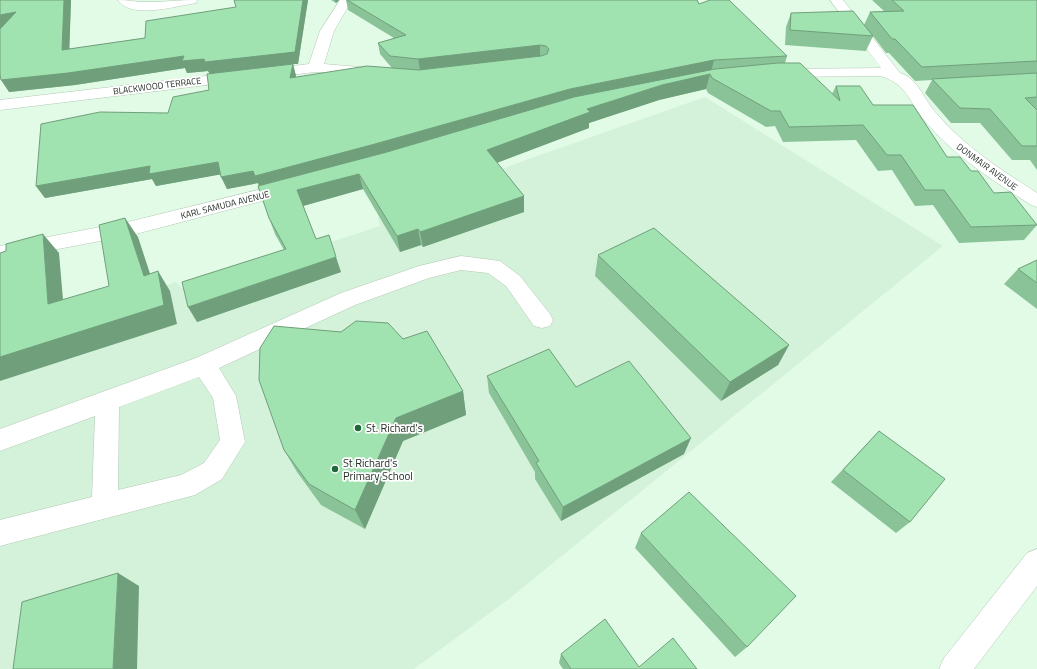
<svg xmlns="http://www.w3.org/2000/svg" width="1037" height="669" viewBox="0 0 1037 669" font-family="'Titillium Web',sans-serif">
	<rect width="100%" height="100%" fill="#e2fbe7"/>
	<!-- built -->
	<polygon fill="#d3f2d9" points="705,97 943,246 510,598 414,669 0,669 0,339 176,282 184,290 380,226 378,217 523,161"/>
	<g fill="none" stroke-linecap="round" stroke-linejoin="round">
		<!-- minor casing -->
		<g stroke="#b3cab7" stroke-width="1">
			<g id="minor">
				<path d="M118,0C128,0 136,2 146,2C163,2 180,0 197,0L196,3L191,4C172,7 130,19 118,0Z"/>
				<polygon points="340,0 352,0 334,31 324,64 372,68 377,69 379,72 377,75 372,76 315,72 0,110 0,100 309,64 320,31"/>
				<path d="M830,0H843L900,73C917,77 925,101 936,113C965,147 1000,169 1037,193V207L1031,205C992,180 954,156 924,120C908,101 908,84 880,76L781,77L776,76L774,73L776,70L781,69L881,68Z"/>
				<polygon points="290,182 296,184 299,188 296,192 132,235 0,260 0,246 132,221"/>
				<path d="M461,256L500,261L520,276L550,314L553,320L550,326L542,328L534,326L506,286L488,273L461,270L429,278L355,305L219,368L236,396L245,442L222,479L195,495L0,546V520L92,497L95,416L0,451V429L196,358L341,293L419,266ZM199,377L213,398L220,440L204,463L181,475L118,490L119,407Z"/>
				<polygon points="1037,549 1037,586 974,669 939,669 944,658 1027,553"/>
			</g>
		</g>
		<!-- minor -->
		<use href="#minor" fill="#fff" fill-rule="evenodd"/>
	</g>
	<!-- wall -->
	<g fill="#8ac397">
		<polygon points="0,0 71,0 69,49 145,38 236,7 234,0 308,0 298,64 293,64 296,76 296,77 392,68 380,54 378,43 394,38 348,10 346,0 697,0 699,4 787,56 785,63 832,94 836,86 873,105 947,157 971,171 994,193 1037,224 1037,225 1024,240 959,243 933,205 915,206 892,170 878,171 856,140 783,142 775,126 766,127 708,93 706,89 659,100 589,123 589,128 497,163 524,196 524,212 423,247 421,245 400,252 363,189 303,206 316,239 341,272 197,322 284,250 275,234 269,218 258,183 227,189 221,174 156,186 152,179 45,198 36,186 168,113 209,90 210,74 208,71 187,73 185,68 75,85 9,92 2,28"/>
		<polygon points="331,0 339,0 336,3"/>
		<polygon points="872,0 1037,0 1037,170 1030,160 1012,160 980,123 951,123 925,93 932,80 915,81 889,53 886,53 873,36 866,51 785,45 786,27 791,13 864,25 870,12 884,11"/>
		<polygon points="598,255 789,345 778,365 721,401 595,276"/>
		<polygon points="1037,260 1037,309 1004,284 1018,269"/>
		<polygon points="403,339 463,391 466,415 403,441 365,529 321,505 297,472 284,450"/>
		<polygon points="487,376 576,387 684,454 561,521 535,479 535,472 489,393"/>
		<polygon points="879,431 910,522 896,533 831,482"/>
		<polygon points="641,533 747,647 735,657 635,548"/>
		<polygon points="561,654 639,667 697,669 563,669 559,663"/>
	</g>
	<!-- shaded-wall -->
	<g fill="#709f7b">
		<polygon points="64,0 71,0 69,61 62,50"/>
		<polygon points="303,0 308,0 298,64 293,64 296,76 294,90 210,74 208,71 187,73 185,68 75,85 9,92 1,80"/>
		<polygon points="335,0 339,0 336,3"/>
		<polygon points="16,12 23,24 0,28 0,15"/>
		<polygon points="540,45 540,57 420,70 418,59"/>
		<polygon points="714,60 711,72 260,188 258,183 227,189 221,177 570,89"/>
		<polygon points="710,74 706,89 659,100 589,123 589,128 488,166 487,150 587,109 662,85"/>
		<polygon points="218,162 223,174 156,186 152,179 45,198 36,186 150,166"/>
		<polygon points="359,174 363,189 303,206 297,190"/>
		<polygon points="524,196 524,212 423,247 420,232"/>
		<polygon points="125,218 138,237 157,295 144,276"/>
		<polygon points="418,229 421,245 400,252 397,236"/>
		<polygon points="43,234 59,253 65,323 48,304"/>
		<polygon points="336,257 341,272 197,322 188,307"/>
		<polygon points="158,271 170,291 177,324 0,381 0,357"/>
		<polygon points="789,345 778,365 721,401 730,382"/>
		<polygon points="463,391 466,415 403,441 365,529 355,510 396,418"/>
		<polygon points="691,438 684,454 561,521 563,507"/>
		<polygon points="118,573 139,586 137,669 113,669"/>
	</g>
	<!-- building -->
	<g fill="#a0e3b0" stroke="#709f7b">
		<polygon points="0,0 64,0 62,50 145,38 146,21 236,7 234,0 303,0 295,52 205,62 204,59 182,61 184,56 68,73 1,80 0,74 0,29 16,12 0,15"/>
		<polygon points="347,0 697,0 699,4 710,0 729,0 787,56 714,60 570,89 375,144 255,176 253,171 221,177 218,162 149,174 150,166 36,186 41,124 100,112 168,113 173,97 209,90 207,74 293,64 290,78 367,66 419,70 541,56 547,54 549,49 546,46 540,45 418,59 390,56 378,43 406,35"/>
		<polygon points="892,0 1037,0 1037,61 922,67 895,39 892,39 870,12 904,11"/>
		<polygon points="853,11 873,36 790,30 791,13"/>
		<polygon points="778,63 800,63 840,101 836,86 860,86 873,105 913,105 947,157 960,157 971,171 978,171 994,193 1011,192 1037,225 971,227 944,190 925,190 901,155 887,155 863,125 789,127 780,111 771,111 712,78 710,74 662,85 587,109 590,112 487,150 524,196 420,232 418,229 397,236 359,174 297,190 316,239 329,235 336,257 188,307 182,282 286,249 269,218 258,186 387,152 574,97 715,69"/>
		<polygon points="1037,73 1037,97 1025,98 1037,110 1037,146 1022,146 990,109 960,108 932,79"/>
		<polygon points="125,218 144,276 158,271 164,305 0,357 0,253 6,251 6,244 43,234 48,304 109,286 99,225"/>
		<polygon points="654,228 789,345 730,382 598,255"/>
		<polygon points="1037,260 1037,283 1018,269"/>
		<polygon points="356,321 388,323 403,339 427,331 463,391 396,418 355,510 309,484 284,450 259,380 260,348 274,326 341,332"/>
		<polygon points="549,349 576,387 629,361 691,438 563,507 536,463 539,461 487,376"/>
		<polygon points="879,431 945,479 910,522 843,470"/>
		<polygon points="689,492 796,596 747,647 641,533"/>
		<polygon points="118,573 113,669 13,669 22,602"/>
		<polygon points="605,619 639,667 673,638 697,669 571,669 561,654"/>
	</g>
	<!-- markers -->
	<g fill="#1d6a38" stroke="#fff" stroke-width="1.5">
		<circle cx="358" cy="428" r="4"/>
		<circle cx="335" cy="469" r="4"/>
	</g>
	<g text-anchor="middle" stroke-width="3.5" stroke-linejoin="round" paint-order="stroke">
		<!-- far-street labels -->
		<g font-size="9" fill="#232c25" stroke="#fff">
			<text transform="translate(157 86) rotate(-7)" y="3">BLACKWOOD TERRACE</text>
			<text transform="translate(987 167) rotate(36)" y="3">DONMAIR AVENUE</text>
			<text transform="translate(225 205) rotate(-14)" y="3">KARL SAMUDA AVENUE</text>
		</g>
		<!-- poi labels -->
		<g font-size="11" fill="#232c25" stroke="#fff" text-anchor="start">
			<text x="366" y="432">St. Richard's</text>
			<text x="343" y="467">St Richard's<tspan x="343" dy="13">Primary School</tspan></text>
		</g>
	</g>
</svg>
